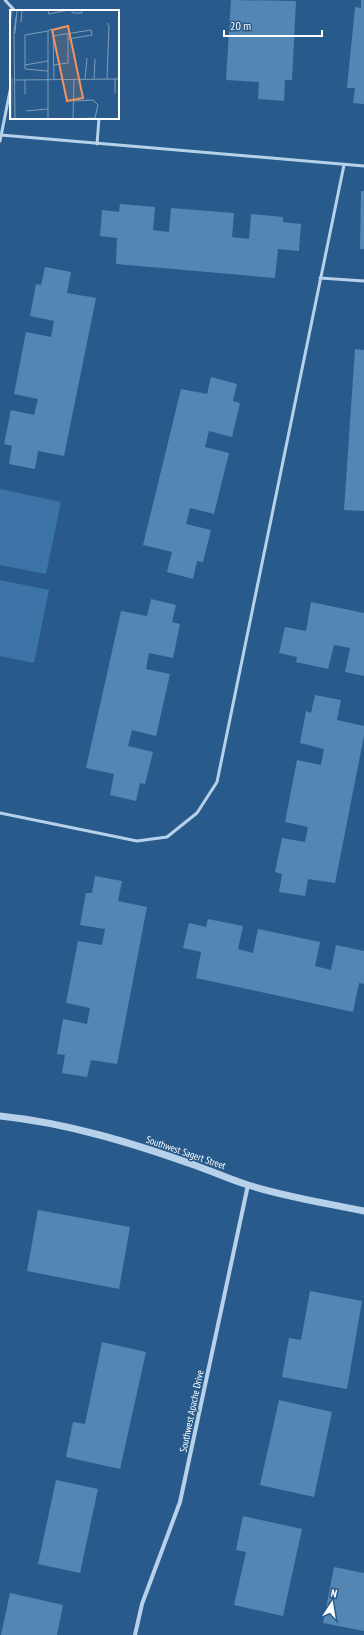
<svg xmlns="http://www.w3.org/2000/svg" width="364" height="1635" viewBox="0 0 364 1635" font-family="'PT Sans Narrow',sans-serif">
	<rect width="100%" height="100%" fill="#285b8b"/>
	<!-- garden -->
	<g fill="#3c74a8">
		<polygon points="0,489 61,502 46,574 0,565"/>
		<polygon points="0,580 49,590 34,663 0,656"/>
	</g>
	<!-- building -->
	<g fill="#5486b4">
		<polygon points="231,0 296,1 292,80 285,80 284,101 258,99 259,82 226,80"/>
		<polygon points="361,0 364,0 364,104 353,103 355,88 347,88 355,7 361,8"/>
		<polygon points="361,191 364,191 364,249 360,249"/>
		<polygon points="120,204 155,207 153,230 169,232 171,208 234,213 232,237 249,239 251,214 283,217 283,222 301,224 299,251 278,249 275,278 116,264 117,238 100,236 102,210 119,212"/>
		<polygon points="45,267 71,272 67,293 96,298 64,456 38,451 35,469 9,464 12,446 4,444 11,410 34,415 38,399 14,394 26,332 51,337 54,321 30,316 36,284 41,285"/>
		<polygon points="355,349 364,350 364,511 344,510"/>
		<polygon points="211,377 237,384 233,401 240,403 232,437 209,431 205,447 229,453 214,514 190,508 186,524 211,530 203,562 197,561 193,579 167,572 172,552 143,545 181,389 207,394"/>
		<polygon points="151,599 176,605 172,622 180,624 173,658 149,653 146,669 170,674 156,736 132,730 128,746 153,752 145,784 140,783 136,801 110,795 114,774 86,768 121,611 147,616"/>
		<polygon points="311,602 364,613 364,676 345,672 350,648 334,645 328,669 296,662 297,657 279,653 285,627 306,631"/>
		<polygon points="315,695 341,700 337,720 364,726 364,736 335,883 308,879 305,896 279,892 282,874 275,872 282,838 305,842 308,827 285,822 297,760 321,765 324,749 300,743 306,711 311,713"/>
		<polygon points="95,876 122,881 118,901 147,907 117,1064 91,1060 87,1077 62,1073 65,1055 57,1054 63,1019 87,1024 90,1008 66,1003 78,941 102,945 105,929 80,925 86,893 92,893"/>
		<polygon points="208,919 243,926 238,949 253,953 258,929 320,942 315,966 331,970 336,945 364,951 364,984 359,983 353,1012 196,978 201,952 183,948 189,923 206,927"/>
		<polygon points="38,1210 130,1227 119,1289 27,1271"/>
		<polygon points="310,1291 362,1301 347,1389 282,1377 289,1338 301,1340"/>
		<polygon points="102,1342 146,1352 120,1469 66,1457 73,1422 85,1424"/>
		<polygon points="279,1400 332,1412 314,1497 260,1485"/>
		<polygon points="56,1480 98,1489 80,1573 38,1564"/>
		<polygon points="243,1516 302,1529 283,1616 234,1605 246,1552 236,1550"/>
		<polygon points="334,1567 364,1573 364,1631 323,1623"/>
		<polygon points="10,1593 63,1605 57,1635 1,1635"/>
	</g>
	<g fill="none" stroke-linecap="round" stroke-linejoin="round">
		<!-- service -->
		<g stroke="#b7d1ea" stroke-width="3">
			<polyline points="5,0 15,11"/>
			<polyline points="1,135 364,166"/>
			<polyline points="0,141 11,86"/>
			<polyline points="97,144 99,118"/>
			<polyline points="320,278 364,281"/>
			<polyline points="0,813 137,841 167,837 197,813 217,782 344,165"/>
		</g>
		<!-- minor -->
		<polyline stroke="#b7d1ea" stroke-width="4" points="135,1635 142,1604 180,1502 248,1185"/>
		<!-- tertiary -->
		<path stroke="#b7d1ea" stroke-width="7" d="M0,1116C67,1123 133,1143 197,1166C214,1172 231,1180 248,1185C286,1197 325,1203 364,1211"/>
	</g>
	<g text-anchor="middle" stroke-width="3" stroke-linejoin="round" paint-order="stroke">
		<!-- street labels -->
		<g font-size="10" fill="#fff" stroke="#285b8b">
			<text transform="translate(186 1152) rotate(19)" y="4">Southwest Sagert Street</text>
			<text transform="translate(191 1411) rotate(-78)" y="4">Southwest Apache Drive</text>
		</g>
	</g>
	<!-- overview -->
	<g transform="translate(10 10)">
		<rect width="109" height="109" fill="#285b8b"/>
		<path d="M0,68H3L2,109H0Z" fill="#3c74a8"/>
		<path fill="none" stroke="#7e9db9" stroke-width="1" d="M38,0L39,4L58,0M61,0L63,3H72V0M11,12L12,0M0,14L2,0M5,23L7,0M43,26L81,20L82,25L58,29M15,55L38,51M44,55L58,53V24M38,61L15,59V25L38,21M75,69L77,48M84,69L85,49M97,69L99,16L97,13M5,70L109,69M15,70V84M38,70V21L40,19L43,21L44,69M105,83V69M16,101L38,99M5,109L4,22L6,7M38,109V70M63,109L85,108L88,95L83,90L63,91M63,109L64,69"/>
		<path fill="#f09361" fill-opacity="0.15" stroke="#f09361" stroke-width="2" d="M58,16L73,88L57,91L42,20Z"/>
		<rect width="109" height="109" fill="none" stroke="#fff" stroke-width="2"/>
	</g>
	<!-- north arrow -->
	<g transform="translate(332 1603) rotate(12)" stroke="#285b8b" stroke-width="3" paint-order="stroke">
	<path d="M0-3L7 15L0 10L-7 15Z" fill="#ffffff"/>
	<text y="-6" font-size="11" font-weight="bold" text-anchor="middle" fill="#ffffff">N</text>
	</g>
	<!-- scale -->
	<path d="M224 30v6h98v-6" fill="none" stroke="#ffffff" stroke-width="2"/>
	<text x="230" y="30" font-size="12" fill="#ffffff" stroke="#285b8b" stroke-width="3" paint-order="stroke">20 m</text>
</svg>
